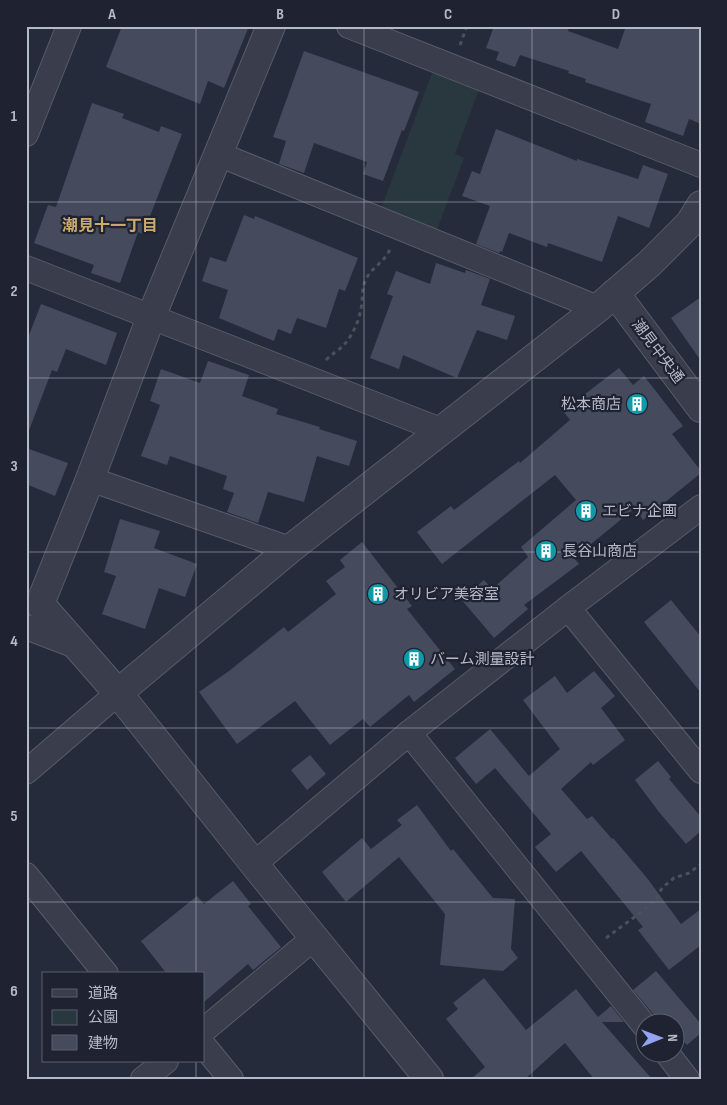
<svg xmlns="http://www.w3.org/2000/svg" width="727" height="1105" viewBox="0 0 727 1105" font-family="'Sofia Sans Condensed','Noto Sans JP',sans-serif">
	<rect width="100%" height="100%" fill="#262b3c"/>
	<!-- green -->
	<polygon fill="#29383e" points="437,60 483,79 455,154 464,158 433,240 377,219"/>
	<!-- building -->
	<g fill="#464a5d">
		<polygon points="122,26 249,26 224,88 208,81 200,104 106,67"/>
		<polygon points="494,26 569,26 568,31 618,49 626,26 701,26 701,124 689,119 683,136 645,122 651,104 585,82 586,79 568,73 569,71 520,55 515,67 496,60 499,52 486,48"/>
		<polygon points="304,51 419,92 404,131 402,130 383,181 363,174 367,162 314,143 304,173 279,164 286,141 273,137"/>
		<polygon points="92,103 124,114 122,118 159,132 161,126 182,134 143,234 138,232 120,283 91,273 94,265 34,243 48,205 56,207"/>
		<polygon points="496,129 577,161 577,159 638,179 643,165 668,174 649,228 618,216 602,262 548,243 547,247 509,233 502,252 500,251 499,253 476,244 490,206 462,196 472,171 480,174"/>
		<polygon points="244,215 254,219 255,216 358,258 345,291 339,289 326,328 297,318 291,334 278,329 274,341 219,318 228,290 202,281 210,257 226,262"/>
		<polygon points="436,263 465,273 466,270 490,279 481,305 515,316 507,340 477,330 457,378 403,355 399,369 370,358 393,296 387,294 396,271 430,284"/>
		<polygon points="701,297 701,361 671,318"/>
		<polygon points="41,304 117,333 106,365 66,349 57,372 52,370 28,433 26,433 26,343"/>
		<polygon points="208,361 249,375 242,396 278,409 276,414 320,427 319,429 357,441 349,466 317,456 304,502 268,492 258,523 227,512 234,493 223,489 227,476 170,456 167,465 141,456 160,405 150,401 161,369 200,383"/>
		<polygon points="619,368 633,385 644,376 683,426 672,434 701,471 701,473 643,520 635,508 574,558 579,564 524,605 528,609 494,638 461,599 484,580 492,589 528,557 521,547 576,500 555,475 442,564 417,532 451,506 454,510 519,461 520,463 570,420 563,411"/>
		<polygon points="26,448 68,463 55,496 26,484"/>
		<polygon points="120,519 160,531 154,548 197,564 185,597 159,588 145,629 102,614 116,576 104,572"/>
		<polygon points="362,542 412,606 407,609 455,669 414,702 409,695 370,727 363,719 330,745 295,701 237,744 199,692 229,671 284,627 288,632 336,594 326,581 345,567 340,560"/>
		<polygon points="671,600 701,637 701,693 644,622"/>
		<polygon points="594,671 615,696 601,708 625,740 593,765 591,762 561,789 587,819 592,816 612,839 613,838 647,878 681,924 701,909 701,945 669,970 638,930 643,927 581,851 556,872 535,847 551,834 495,768 476,784 455,758 490,729 529,776 560,749 523,700 555,676 567,693"/>
		<polygon points="310,755 326,774 307,790 291,770"/>
		<polygon points="658,761 671,777 669,779 701,817 701,831 686,844 659,812 635,780"/>
		<polygon points="417,805 451,851 453,849 493,898 515,899 511,949 518,958 503,971 440,965 445,914 399,857 346,902 322,872 362,838 371,849 402,825 397,820"/>
		<polygon points="233,881 251,904 248,906 281,947 253,970 248,964 204,1002 204,974 167,974 141,941 197,896 204,904"/>
		<polygon points="656,971 701,1024 701,1033 687,1045 674,1031 674,1022 657,1022 655,1016 633,990"/>
		<polygon points="484,978 526,1030 576,989 598,1017 611,1006 624,1022 602,1022 652,1079 594,1079 565,1043 525,1079 471,1079 485,1067 446,1019 458,1009 453,1003"/>
	</g>
	<g fill="none" stroke-linecap="round" stroke-linejoin="round">
		<!-- minor casing -->
		<g stroke="#585b6a" stroke-width="26">
			<g id="minor">
				<polyline points="349,26 701,165"/>
				<polyline points="26,134 69,26"/>
				<polyline points="218,154 598,308"/>
				<polyline points="26,268 443,431"/>
				<polyline points="90,479 290,549"/>
				<polyline points="568,608 701,771"/>
				<polyline points="26,627 76,646"/>
				<polyline points="409,733 644,1025"/>
				<polyline points="26,772 118,693"/>
				<polyline points="254,864 409,733 568,608 701,507"/>
				<polyline points="26,875 106,974"/>
				<polyline points="204,1030 315,937"/>
				<polyline points="204,1046 231,1079"/>
				<polyline points="666,1052 687,1079"/>
				<polyline points="143,1079 166,1061"/>
			</g>
		</g>
		<!-- tertiary casing -->
		<g stroke="#585b6a" stroke-width="30">
			<g id="tertiary">
				<polyline points="271,26 151,317 90,479 40,604 118,693 254,864 429,1079"/>
				<polyline points="615,293 701,408"/>
				<polyline points="118,693 290,549 598,308 649,264 690,223 701,205"/>
			</g>
		</g>
		<!-- path -->
		<g stroke="#46535a" stroke-width="3" stroke-dasharray="4 4" stroke-linecap="butt">
			<polyline points="460,45 467,26"/>
			<path d="M326,360C332,354 339,350 344,345C352,336 359,321 361,309C363,298 361,289 366,279C372,267 385,262 390,249"/>
			<polyline points="606,938 644,910 656,899 662,888 674,878 689,873 701,864"/>
		</g>
		<!-- minor -->
		<use href="#minor" stroke="#3a3d4c" stroke-width="24"/>
		<!-- tertiary -->
		<use href="#tertiary" stroke="#3a3d4c" stroke-width="28"/>
	</g>
	<!-- grid -->
	<path fill="none" stroke="#b6b9c7" stroke-width="1" stroke-opacity="0.55" d="M196,26V974M364,26V1079M532,26V1079M26,202H701M26,378H701M26,552H701M26,728H701M26,902H701M196,1061V1079"/>
	<!-- icons -->
	<defs>
		<g id="building-disc" transform="scale(1.125)"><circle r="9.5" fill="#0f9aa8" stroke="#1f2231"/><path d="M-4-6H4V6H1V3H-1V6H-4ZM-2.5-4.3h1.7v1.8h-1.7ZM.8-4.3h1.7v1.8H.8ZM-2.5-1h1.7V.8h-1.7ZM.8-1h1.7V.8H.8Z" fill="#fff"/></g>
	</defs>
	<g fill-rule="evenodd">
		<use href="#building-disc" x="637" y="404"/>
		<use href="#building-disc" x="586" y="511"/>
		<use href="#building-disc" x="546" y="551"/>
		<use href="#building-disc" x="378" y="594"/>
		<use href="#building-disc" x="414" y="659"/>
	</g>
	<g text-anchor="middle" stroke-width="4.5" stroke-linejoin="round" paint-order="stroke">
		<!-- street labels -->
		<g font-size="15" fill="#b6b9c7" stroke="#1f2231">
			<text transform="translate(658 351) rotate(53)" y="5">潮見中央通</text>
		</g>
		<!-- poi labels -->
		<g font-size="15" fill="#b6b9c7" stroke="#1f2231" text-anchor="start">
			<text x="621" y="409" text-anchor="end">松本商店</text>
			<text x="602" y="516">エビナ企画</text>
			<text x="562" y="556">長谷山商店</text>
			<text x="394" y="599">オリビア美容室</text>
			<text x="430" y="664">バーム測量設計</text>
		</g>
		<!-- neighbourhood labels -->
		<g font-size="16" font-weight="bold" fill="#cbaa6d" stroke="#1f2231">
			<text x="110" y="231">潮見十一丁目</text>
		</g>
	</g>
	<!-- border -->
	<rect width="727" height="1105" fill="none" stroke="#1f2231" stroke-width="55"/>
	<!-- legend -->
	<rect x="42" y="972" width="162" height="90" fill="#1f2231" stroke="#5b5e6d"/>
	<rect x="52" y="989" width="25" height="8" fill="#3a3d4c" stroke="#5b5e6d"/>
	<text x="88" y="998" font-size="15" fill="#b6b9c7">道路</text>
	<rect x="52" y="1010" width="25" height="15" fill="#29383e" stroke="#5b5e6d"/>
	<text x="88" y="1022" font-size="15" fill="#b6b9c7">公園</text>
	<rect x="52" y="1035" width="25" height="15" fill="#464a5d" stroke="#5b5e6d"/>
	<text x="88" y="1048" font-size="15" fill="#b6b9c7">建物</text>
	<!-- north arrow -->
	<g transform="translate(660 1038) rotate(89)"><circle r="24" fill="#1f2231" stroke="#5b5e6d"/>
	<path d="M0-4L9 19L0 12L-9 19Z" fill="#94a3ef"/>
	<text y="-8" font-size="14" font-weight="bold" text-anchor="middle" fill="#b6b9c7">N</text>
	</g>
	<rect x="28" y="28" width="672" height="1050" fill="none" stroke="#b6b9c7" stroke-width="2"/>
	<g font-size="16" text-anchor="middle" font-weight="bold" fill="#b6b9c7">
		<text x="112" y="19">A</text>
		<text x="280" y="19">B</text>
		<text x="448" y="19">C</text>
		<text x="616" y="19">D</text>
		<text x="14" y="121">1</text>
		<text x="14" y="296">2</text>
		<text x="14" y="471">3</text>
		<text x="14" y="646">4</text>
		<text x="14" y="821">5</text>
		<text x="14" y="996">6</text>
	</g>
</svg>
